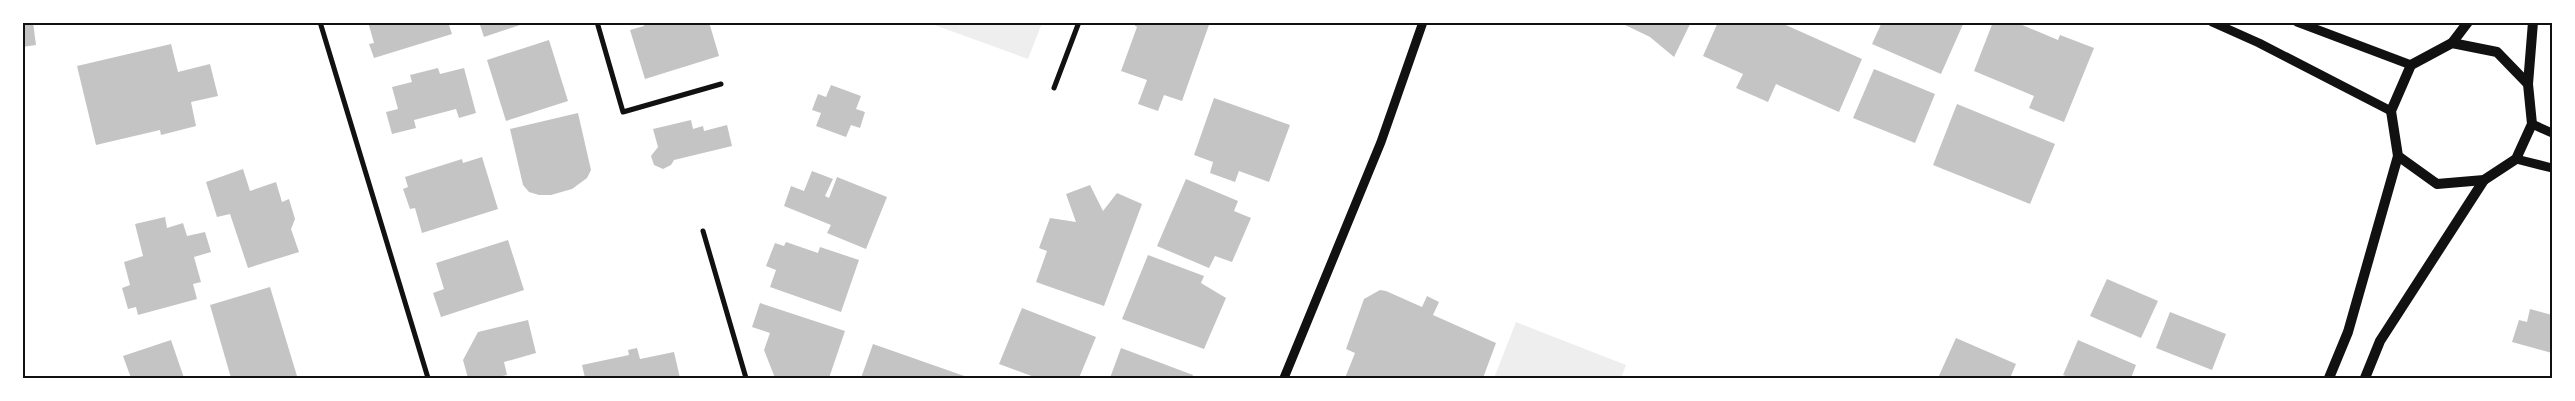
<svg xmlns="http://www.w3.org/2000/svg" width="2575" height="401" viewBox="0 0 2575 401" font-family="'Varela Round',sans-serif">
	<rect width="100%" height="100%" fill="#fff"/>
	<!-- green -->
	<g fill="#eee">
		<polygon points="929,23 1042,23 1028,59"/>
		<polygon points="1516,322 1626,365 1621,378 1494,378"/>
	</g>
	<!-- building -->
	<g fill="#c4c4c4">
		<polygon points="22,22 33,22 36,45 22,47"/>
		<polygon points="368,22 448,22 452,34 374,58 369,44 374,43"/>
		<polygon points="479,22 526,22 526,23 484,37"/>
		<polygon points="644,22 709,22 719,56 645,79 630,30 644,26"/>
		<polygon points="1130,22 1210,22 1182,101 1164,95 1158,111 1138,104 1147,80 1121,71 1137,27"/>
		<polygon points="1619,22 1691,22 1674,57 1650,37"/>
		<polygon points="1718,22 1779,22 1862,59 1839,112 1776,84 1768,102 1736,88 1743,74 1703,56"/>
		<polygon points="1882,22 1964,22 1941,74 1872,44"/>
		<polygon points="1993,22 2015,22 2058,40 2060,35 2094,48 2064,122 2029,108 2034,96 1974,71"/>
		<polygon points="549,40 568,101 506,121 487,60"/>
		<polygon points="171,44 178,72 210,64 218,96 191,102 196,126 161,135 160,130 96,145 77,66"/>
		<polygon points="438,68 440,74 464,68 476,113 459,118 456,109 414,120 416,128 392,134 386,112 398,109 392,87 412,82 410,75"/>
		<polygon points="1874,69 1935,94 1915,143 1853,118"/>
		<polygon points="831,85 861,96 856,109 865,112 860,128 851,125 846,137 816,126 821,113 812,110 818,94 826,97"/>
		<polygon points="1214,98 1290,125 1269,182 1239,171 1235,182 1210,173 1213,162 1194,155"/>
		<polygon points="1957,104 2055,144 2030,204 1933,165"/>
		<polygon points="578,113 591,170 587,178 572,189 551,195 539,195 529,192 523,185 510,129"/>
		<polygon points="691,120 693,129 703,126 704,131 727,125 732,146 674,160 671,165 663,169 654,165 651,156 658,147 653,129"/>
		<polygon points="482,157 498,209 422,233 415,208 410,209 403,189 408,187 405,177 462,159 463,163"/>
		<polygon points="243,169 250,191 276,182 282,202 289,199 295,219 291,229 299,252 248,268 230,214 217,217 206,182"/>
		<polygon points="812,171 833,179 825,196 829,198 837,177 887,197 866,249 827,233 831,225 784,206 791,186 804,191"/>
		<polygon points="1186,179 1238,201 1234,211 1251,218 1232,262 1215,256 1209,268 1157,246"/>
		<polygon points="1090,185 1103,211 1117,193 1142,204 1104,306 1036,282 1047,251 1039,248 1050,218 1076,222 1066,194"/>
		<polygon points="165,217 167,228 183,223 187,236 205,232 211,252 194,257 201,282 193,284 197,299 138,315 136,307 128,309 122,288 130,285 124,262 143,256 135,224"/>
		<polygon points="508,240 524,290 441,317 433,293 444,289 436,263"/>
		<polygon points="786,242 818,253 820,247 859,260 841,312 770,287 776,270 766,266 775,243 784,246"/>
		<polygon points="1148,255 1204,276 1201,283 1226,298 1204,349 1122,319"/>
		<polygon points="2107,279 2158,301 2141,338 2090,316"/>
		<polygon points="270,287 297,376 288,378 231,378 210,305"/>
		<polygon points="1380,290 1386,291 1422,307 1427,296 1439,302 1433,315 1496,343 1483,378 1345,378 1355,353 1346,349 1364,299"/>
		<polygon points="760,303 845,331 829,378 775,378 764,350 770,333 752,327"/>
		<polygon points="1022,308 1096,337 1079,378 1037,378 999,364"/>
		<polygon points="2530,309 2552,315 2552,353 2512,342 2519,320 2527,322"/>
		<polygon points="2170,312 2226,334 2212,370 2156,348"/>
		<polygon points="528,320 536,353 504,362 507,375 493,378 468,378 463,360 478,332"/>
		<polygon points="1956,338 2016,364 2010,378 1938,378"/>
		<polygon points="171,340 184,378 131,378 123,356"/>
		<polygon points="2078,340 2136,365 2131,378 2071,378 2063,375"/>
		<polygon points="873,344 970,378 861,378"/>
		<polygon points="637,348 640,359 674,352 680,378 585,378 582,365 629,355 628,350"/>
		<polygon points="1121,348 1193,375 1192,378 1110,378"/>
	</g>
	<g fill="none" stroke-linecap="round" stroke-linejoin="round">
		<!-- minor -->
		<g stroke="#111" stroke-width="5">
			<polyline points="320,22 428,378"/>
			<polyline points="597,22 623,112 721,84"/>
			<polyline points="1054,88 1079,22"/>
			<polyline points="703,231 746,378"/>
		</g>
		<!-- tertiary -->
		<g stroke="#111" stroke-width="9">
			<polyline points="2212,22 2259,43 2391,111"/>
			<polyline points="2297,22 2411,65"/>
			<polyline points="2532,124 2552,133"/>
			<polyline points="2516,159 2552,168"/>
			<polyline points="1284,378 1381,142 1423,22"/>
		</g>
		<!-- secondary -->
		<g stroke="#111" stroke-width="10">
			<polygon points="2452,43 2497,52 2528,84 2532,124 2516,159 2484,180 2437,184 2398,156 2391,111 2411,65"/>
			<polyline points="2452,43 2468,22"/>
			<polyline points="2528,84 2533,22"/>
			<polyline points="2329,378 2348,332 2398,156"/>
			<polyline points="2365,378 2380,341 2484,180"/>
		</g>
	</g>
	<!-- border -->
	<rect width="2575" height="401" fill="none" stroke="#ffffff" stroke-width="48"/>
	<rect x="24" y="24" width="2527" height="353" fill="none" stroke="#111" stroke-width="2"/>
</svg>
